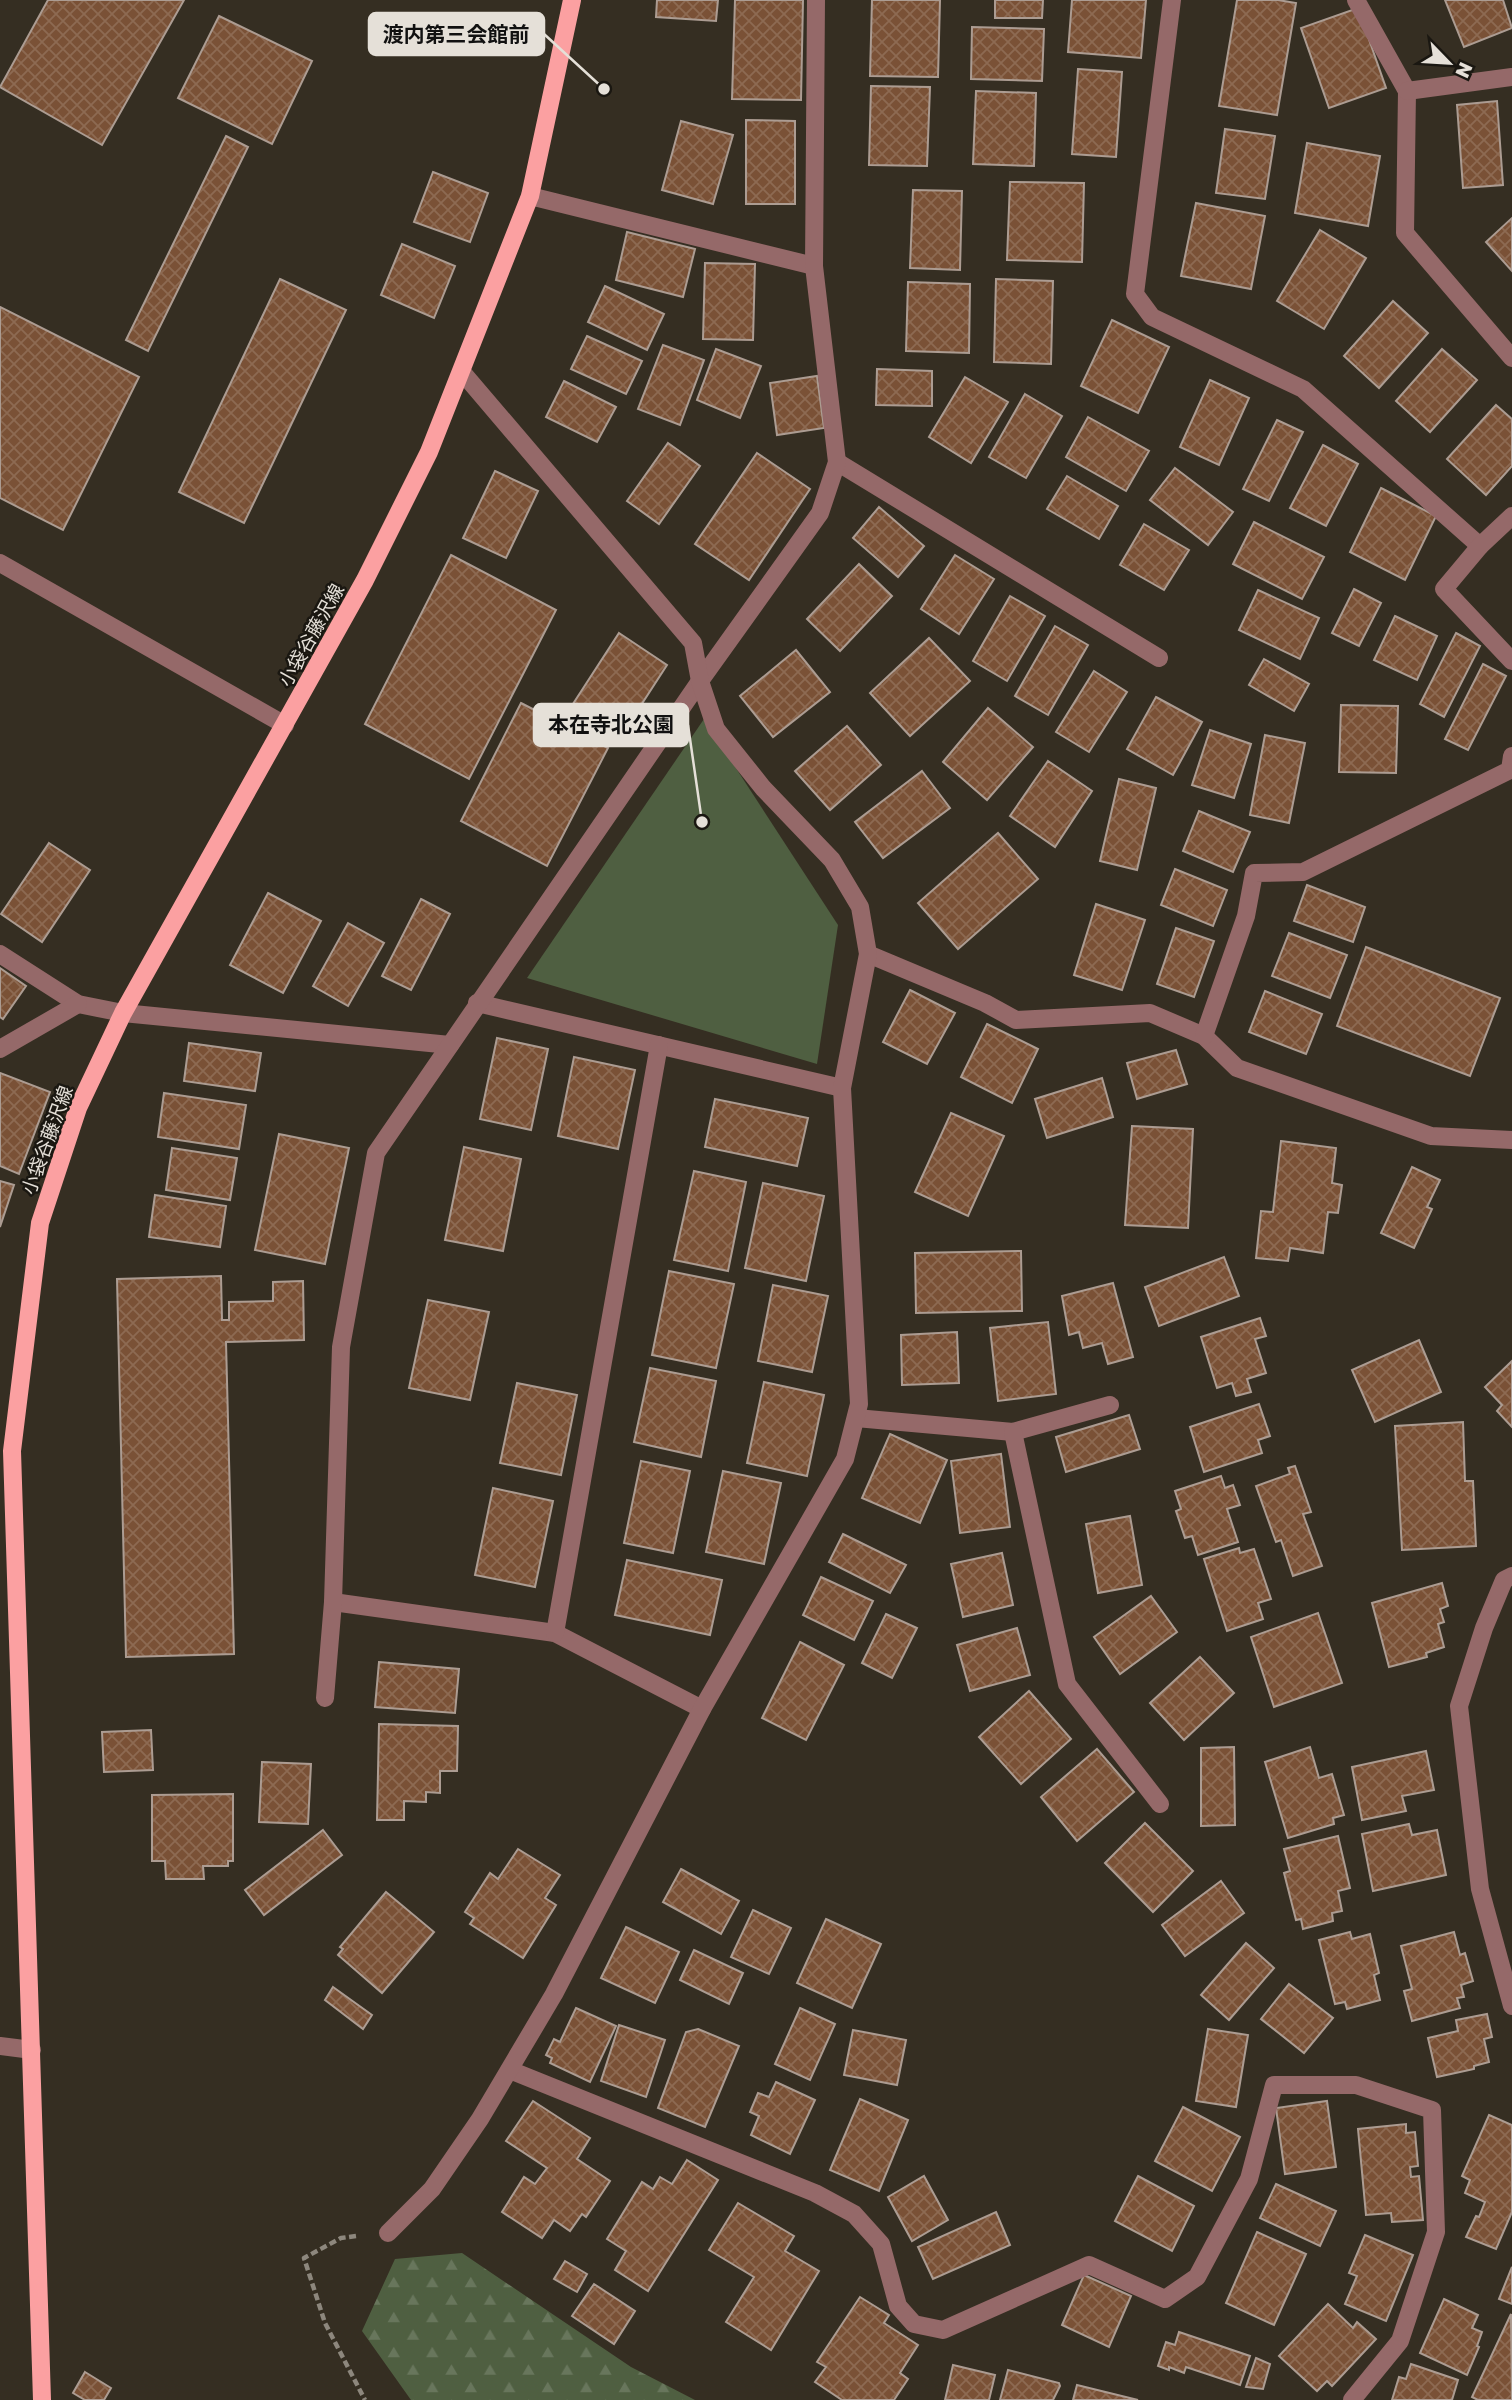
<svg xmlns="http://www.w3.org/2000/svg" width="1512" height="2400" viewBox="0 0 1512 2400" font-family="'Golos Text','Noto Sans JP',sans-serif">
	<defs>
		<pattern id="forest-firs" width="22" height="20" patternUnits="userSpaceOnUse" patternTransform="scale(1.75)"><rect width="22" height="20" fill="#4f5f41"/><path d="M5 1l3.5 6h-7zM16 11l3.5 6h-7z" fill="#68765c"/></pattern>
		<pattern id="building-cross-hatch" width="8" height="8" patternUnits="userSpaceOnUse" patternTransform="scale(1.75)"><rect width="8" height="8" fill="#7a5136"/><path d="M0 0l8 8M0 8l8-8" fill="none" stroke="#8d6a52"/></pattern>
	</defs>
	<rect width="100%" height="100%" fill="#352e22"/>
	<!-- forest -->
	<polygon fill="url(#forest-firs)" points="462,2253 631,2367 695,2400 411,2400 362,2331 395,2259"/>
	<!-- green -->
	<polygon fill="#4f5f41" points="704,719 838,925 817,1064 527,978"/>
	<!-- building -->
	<g fill="url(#building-cross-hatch)" stroke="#ac9c92" stroke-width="2">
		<polygon points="48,0 184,0 102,145 0,87"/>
		<polygon points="657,0 718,0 716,21 656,17"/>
		<polygon points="735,0 803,0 801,100 732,99"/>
		<polygon points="872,0 940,0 938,77 870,76"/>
		<polygon points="995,0 1043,0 1042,18 995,18"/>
		<polygon points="1072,0 1146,0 1141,58 1068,52"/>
		<polygon points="1237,0 1278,0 1296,3 1277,115 1219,106"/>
		<polygon points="1445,0 1503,0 1512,28 1464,47"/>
		<polygon points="1358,8 1386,88 1329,108 1301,28"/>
		<polygon points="219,16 312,61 272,144 178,98"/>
		<polygon points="972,27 1044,29 1042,81 971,79"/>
		<polygon points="1078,69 1122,72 1116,157 1072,154"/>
		<polygon points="871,86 930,87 927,166 869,165"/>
		<polygon points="976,91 1036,93 1034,166 973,164"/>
		<polygon points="1497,101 1503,185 1463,188 1457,105"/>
		<polygon points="746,120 795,121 795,204 746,204"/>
		<polygon points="681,121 733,135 713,204 662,190"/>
		<polygon points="1225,129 1275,136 1265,199 1216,193"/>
		<polygon points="226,136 248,147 148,351 126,340"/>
		<polygon points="1307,143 1380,156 1368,226 1295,213"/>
		<polygon points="433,172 488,193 470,242 414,222"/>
		<polygon points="1010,182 1084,183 1082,262 1007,260"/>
		<polygon points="913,190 962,191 960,270 910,268"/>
		<polygon points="1196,203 1265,216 1251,289 1181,276"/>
		<polygon points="1512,218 1512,271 1486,242"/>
		<polygon points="1320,230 1366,258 1324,329 1277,301"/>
		<polygon points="627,232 695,249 683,297 616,280"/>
		<polygon points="402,244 455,266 434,318 381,295"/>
		<polygon points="705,263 755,264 753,340 703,339"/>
		<polygon points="280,279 346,310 244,523 179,492"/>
		<polygon points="996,279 1053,281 1051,364 994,362"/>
		<polygon points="908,282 970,284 969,353 906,351"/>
		<polygon points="605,286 664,314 647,350 588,322"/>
		<polygon points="1393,301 1428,333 1379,388 1344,356"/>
		<polygon points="0,307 139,377 63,530 0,498"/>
		<polygon points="1112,320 1169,347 1138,413 1081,386"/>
		<polygon points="587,336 642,361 626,394 571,369"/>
		<polygon points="663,345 704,360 680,425 638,409"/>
		<polygon points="716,349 761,366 740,418 697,400"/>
		<polygon points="1442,349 1477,380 1430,432 1396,401"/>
		<polygon points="877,369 932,371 932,406 876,405"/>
		<polygon points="817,376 824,428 777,435 770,383"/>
		<polygon points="965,377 1008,402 971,463 929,437"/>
		<polygon points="1210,380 1249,398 1219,465 1180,447"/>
		<polygon points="564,381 616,407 597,442 546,417"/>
		<polygon points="1025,394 1062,416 1026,478 989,457"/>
		<polygon points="1496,405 1512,419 1512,466 1486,495 1447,459"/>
		<polygon points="1088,417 1149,451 1126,491 1066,457"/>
		<polygon points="1277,420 1303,432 1269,501 1243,489"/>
		<polygon points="668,443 700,466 659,524 627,501"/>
		<polygon points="1323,445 1358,464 1326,526 1290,508"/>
		<polygon points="757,453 810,489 749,580 695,544"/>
		<polygon points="1175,468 1233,512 1208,545 1150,500"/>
		<polygon points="495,471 538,491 506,558 463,538"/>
		<polygon points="1067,476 1118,506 1099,539 1047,509"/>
		<polygon points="1381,488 1436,516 1405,580 1350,552"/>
		<polygon points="879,507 924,546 898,577 853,538"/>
		<polygon points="1254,522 1324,557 1302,599 1233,564"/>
		<polygon points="1144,524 1189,550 1164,590 1120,565"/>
		<polygon points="451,555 556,610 469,779 365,724"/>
		<polygon points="955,555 994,579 959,634 921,609"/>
		<polygon points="859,564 892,596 840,651 807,619"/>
		<polygon points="1354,589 1381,603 1359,646 1332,633"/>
		<polygon points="1258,590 1319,618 1300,659 1239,630"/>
		<polygon points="1010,596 1045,616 1007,681 973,661"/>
		<polygon points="1395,616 1437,636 1417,680 1374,660"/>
		<polygon points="1055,626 1088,645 1048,715 1015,696"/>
		<polygon points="619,633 667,665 619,739 571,707"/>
		<polygon points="1456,633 1480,646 1444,717 1420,704"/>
		<polygon points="929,638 970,681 910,736 870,693"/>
		<polygon points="796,650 830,692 773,737 740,696"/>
		<polygon points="1264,659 1309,684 1294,711 1249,685"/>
		<polygon points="1483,664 1506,676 1468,750 1445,739"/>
		<polygon points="1094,671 1127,692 1089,752 1056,732"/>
		<polygon points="1156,697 1202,722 1173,775 1127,749"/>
		<polygon points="521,703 608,748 547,866 461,821"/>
		<polygon points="1341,705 1398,706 1396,773 1339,772"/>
		<polygon points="988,708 1033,747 987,800 943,762"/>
		<polygon points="847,726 881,765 830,810 795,771"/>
		<polygon points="1210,730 1251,744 1234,798 1192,785"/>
		<polygon points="1265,735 1305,743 1289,823 1250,815"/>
		<polygon points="1048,761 1092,791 1055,847 1010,816"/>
		<polygon points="922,771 950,808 883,858 855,822"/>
		<polygon points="1119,779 1156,788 1137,870 1100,861"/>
		<polygon points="1199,811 1250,832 1233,872 1183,851"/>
		<polygon points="998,833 1038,879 958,949 918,903"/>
		<polygon points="49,843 90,870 42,942 1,914"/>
		<polygon points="1175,869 1227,890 1213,926 1161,905"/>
		<polygon points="1307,885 1365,907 1353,942 1294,921"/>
		<polygon points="268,893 321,921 283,993 230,965"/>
		<polygon points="421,899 450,914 411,990 382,976"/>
		<polygon points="1096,904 1145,920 1122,990 1074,975"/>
		<polygon points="348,923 384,943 348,1006 313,986"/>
		<polygon points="1176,928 1214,941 1194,997 1157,984"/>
		<polygon points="1289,933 1347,955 1330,998 1272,976"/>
		<polygon points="1366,947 1500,998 1470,1076 1337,1026"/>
		<polygon points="0,968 26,986 3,1019 0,1017"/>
		<polygon points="910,990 955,1013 927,1064 883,1042"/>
		<polygon points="1265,991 1322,1014 1306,1054 1249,1032"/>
		<polygon points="987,1024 1038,1049 1012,1103 961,1077"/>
		<polygon points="497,1038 548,1049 531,1130 480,1119"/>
		<polygon points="189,1043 261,1053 255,1091 184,1081"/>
		<polygon points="1176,1050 1187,1084 1137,1099 1127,1063"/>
		<polygon points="574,1057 635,1070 618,1149 558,1136"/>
		<polygon points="0,1073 50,1092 19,1174 0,1166"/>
		<polygon points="1102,1078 1113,1117 1047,1138 1035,1099"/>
		<polygon points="164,1093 246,1105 239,1149 158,1137"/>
		<polygon points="715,1099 808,1118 797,1166 705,1147"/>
		<polygon points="951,1113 1004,1136 968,1216 915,1192"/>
		<polygon points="1132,1126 1193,1129 1188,1228 1125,1225"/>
		<polygon points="279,1134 349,1148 325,1264 255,1250"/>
		<polygon points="1281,1141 1336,1148 1332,1183 1342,1185 1338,1213 1328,1212 1323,1253 1290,1248 1288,1261 1256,1258 1261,1211 1273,1212"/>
		<polygon points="464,1147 521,1159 503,1251 445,1240"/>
		<polygon points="172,1148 237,1158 230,1200 166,1190"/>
		<polygon points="1412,1167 1440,1180 1427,1207 1432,1209 1414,1248 1381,1233"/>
		<polygon points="694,1171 746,1182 728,1271 674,1260"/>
		<polygon points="0,1181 14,1185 0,1227"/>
		<polygon points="763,1183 824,1196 806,1281 745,1268"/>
		<polygon points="155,1195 226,1206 220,1247 149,1237"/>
		<polygon points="1021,1251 1022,1311 916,1313 915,1253"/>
		<polygon points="1224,1257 1239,1296 1159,1326 1145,1287"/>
		<polygon points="669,1271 734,1284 716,1368 652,1355"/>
		<polygon points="221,1276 222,1320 229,1320 229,1302 273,1301 273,1282 303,1281 304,1340 226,1342 234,1654 126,1657 117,1279"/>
		<polygon points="1113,1283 1133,1357 1108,1364 1102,1343 1083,1348 1079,1332 1069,1335 1062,1296"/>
		<polygon points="773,1285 828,1296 812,1372 758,1361"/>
		<polygon points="428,1300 489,1312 470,1400 409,1388"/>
		<polygon points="1260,1318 1266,1336 1255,1339 1266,1373 1247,1379 1251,1392 1236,1396 1232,1383 1217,1388 1201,1337"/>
		<polygon points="1048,1322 1056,1394 998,1401 990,1328"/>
		<polygon points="957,1332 959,1383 902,1385 901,1335"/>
		<polygon points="1419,1340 1441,1392 1375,1422 1352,1370"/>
		<polygon points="1512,1361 1512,1427 1497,1411 1502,1405 1485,1387"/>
		<polygon points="650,1368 716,1381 701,1457 634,1442"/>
		<polygon points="764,1382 824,1395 807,1476 747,1463"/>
		<polygon points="517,1383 577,1395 561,1475 500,1463"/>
		<polygon points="1259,1404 1270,1436 1258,1440 1262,1453 1204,1472 1190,1427"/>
		<polygon points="1129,1415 1140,1449 1066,1472 1056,1437"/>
		<polygon points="1463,1422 1465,1481 1473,1481 1476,1546 1402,1550 1395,1426"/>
		<polygon points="890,1434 947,1460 920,1523 862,1498"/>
		<polygon points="1001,1454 1010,1527 960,1533 951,1461"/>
		<polygon points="641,1461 690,1471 673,1553 624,1543"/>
		<polygon points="1295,1466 1311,1512 1303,1514 1322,1566 1293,1576 1281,1540 1276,1542 1256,1486 1290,1474 1288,1468"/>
		<polygon points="723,1471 781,1483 764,1564 706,1552"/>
		<polygon points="1221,1476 1225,1488 1233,1485 1240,1505 1227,1509 1238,1542 1198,1555 1192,1536 1185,1538 1176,1511 1181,1509 1175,1491"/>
		<polygon points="493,1488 553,1501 535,1587 475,1575"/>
		<polygon points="1130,1516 1142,1585 1098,1593 1086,1524"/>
		<polygon points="843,1534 906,1565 890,1593 829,1562"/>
		<polygon points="1239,1548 1240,1553 1254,1549 1271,1599 1258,1603 1263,1619 1227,1631 1204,1559"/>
		<polygon points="1002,1553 1013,1605 963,1617 951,1564"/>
		<polygon points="627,1560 722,1580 710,1635 615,1615"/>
		<polygon points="821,1577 873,1601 854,1640 803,1615"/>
		<polygon points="1442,1583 1448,1606 1440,1609 1444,1622 1438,1624 1444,1647 1426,1653 1427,1657 1389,1667 1372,1603"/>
		<polygon points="1151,1596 1177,1632 1120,1674 1094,1637"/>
		<polygon points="1318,1613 1342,1683 1274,1707 1251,1637"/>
		<polygon points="886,1614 917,1628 892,1678 862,1663"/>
		<polygon points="1017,1628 1030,1675 970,1691 957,1645"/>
		<polygon points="800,1642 844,1665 806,1740 762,1718"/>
		<polygon points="1200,1657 1234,1693 1184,1740 1150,1703"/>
		<polygon points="379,1662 459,1669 455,1713 375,1707"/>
		<polygon points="1029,1691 1071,1739 1021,1784 979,1737"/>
		<polygon points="379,1724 458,1726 457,1771 440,1771 440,1793 426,1792 426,1802 404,1801 404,1820 377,1820"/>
		<polygon points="151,1730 153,1770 104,1772 102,1732"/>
		<polygon points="1234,1747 1235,1825 1201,1826 1201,1748"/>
		<polygon points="1310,1747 1319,1778 1332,1774 1344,1815 1333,1818 1334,1824 1288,1838 1265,1762"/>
		<polygon points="1097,1749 1134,1792 1077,1841 1041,1797"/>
		<polygon points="1426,1751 1434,1790 1402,1796 1406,1811 1362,1820 1352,1767"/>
		<polygon points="262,1762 311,1764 308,1824 259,1822"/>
		<polygon points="233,1794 233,1861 228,1861 228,1866 203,1866 204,1879 166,1879 165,1861 152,1861 152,1795"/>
		<polygon points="1145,1823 1193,1871 1153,1912 1105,1863"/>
		<polygon points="1409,1824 1412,1835 1437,1830 1446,1875 1373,1891 1362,1834"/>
		<polygon points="323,1830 342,1855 264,1915 245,1890"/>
		<polygon points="1338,1836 1350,1888 1338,1891 1342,1911 1332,1913 1333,1921 1303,1929 1301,1919 1296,1920 1284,1873 1290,1871 1284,1849"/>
		<polygon points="518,1849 560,1875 545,1898 556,1905 523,1958 470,1924 474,1918 465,1912 490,1873 498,1879"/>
		<polygon points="681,1869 739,1901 721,1934 663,1902"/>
		<polygon points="1221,1881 1244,1913 1185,1956 1162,1925"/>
		<polygon points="386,1892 434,1932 382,1993 338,1955 343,1949 340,1947"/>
		<polygon points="753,1910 791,1928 769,1974 731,1957"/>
		<polygon points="826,1919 881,1944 852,2008 797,1983"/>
		<polygon points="626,1927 679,1952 655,2003 601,1978"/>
		<polygon points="1350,1932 1352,1939 1370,1934 1379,1973 1374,1975 1380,2000 1347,2009 1345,2002 1335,2004 1319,1940"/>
		<polygon points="1454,1932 1460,1955 1465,1953 1473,1981 1461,1985 1464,1997 1457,1998 1460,2008 1412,2021 1404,1991 1412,1989 1401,1946"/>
		<polygon points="1246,1943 1274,1968 1229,2020 1201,1995"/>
		<polygon points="694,1950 743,1973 729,2004 680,1980"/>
		<polygon points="1289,1984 1333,2018 1304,2053 1261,2019"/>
		<polygon points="333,1987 372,2015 363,2029 325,2000"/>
		<polygon points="576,2008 616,2026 590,2082 550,2063 552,2058 546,2055 554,2039 560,2042"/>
		<polygon points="800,2008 835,2024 810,2080 775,2064"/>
		<polygon points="1487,2014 1492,2037 1484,2039 1489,2062 1474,2066 1474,2069 1437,2077 1428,2038 1458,2031 1456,2020"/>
		<polygon points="619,2025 665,2040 646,2097 601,2081"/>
		<polygon points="698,2029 739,2046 705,2127 658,2108 686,2032"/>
		<polygon points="1208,2029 1248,2035 1236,2107 1196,2101"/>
		<polygon points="853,2030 906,2040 897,2085 844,2075"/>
		<polygon points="776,2082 815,2100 790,2154 751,2135 759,2116 750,2112 758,2093 769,2097"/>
		<polygon points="860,2099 908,2120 879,2191 830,2170"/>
		<polygon points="533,2101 590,2138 577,2159 610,2181 586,2217 582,2214 570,2231 554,2220 542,2238 502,2212 524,2177 535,2184 547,2168 506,2141"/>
		<polygon points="1327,2101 1336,2167 1285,2174 1276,2108"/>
		<polygon points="1183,2107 1240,2137 1212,2191 1155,2161"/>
		<polygon points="1489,2115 1512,2125 1512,2212 1496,2249 1466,2237 1476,2216 1479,2217 1485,2202 1465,2193 1470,2180 1462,2176"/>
		<polygon points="1406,2124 1406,2133 1415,2132 1418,2166 1410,2167 1411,2177 1419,2176 1423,2220 1392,2222 1391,2213 1366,2215 1358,2129"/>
		<polygon points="687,2160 718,2180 648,2291 615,2270 626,2251 607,2239 642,2182 653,2189 660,2177 672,2184"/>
		<polygon points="924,2176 948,2220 912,2241 888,2197"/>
		<polygon points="1138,2176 1194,2206 1172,2251 1115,2221"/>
		<polygon points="1276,2184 1336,2211 1320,2246 1260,2218"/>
		<polygon points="738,2203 794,2236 785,2251 819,2271 771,2350 726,2322 754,2277 709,2250"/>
		<polygon points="996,2212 1010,2245 933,2279 918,2247"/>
		<polygon points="1257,2232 1306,2254 1274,2325 1226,2303"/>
		<polygon points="1365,2235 1413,2255 1386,2321 1345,2304 1357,2276 1349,2273"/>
		<polygon points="565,2261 587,2274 577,2292 554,2279"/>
		<polygon points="1512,2267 1512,2304 1499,2299"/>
		<polygon points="1084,2275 1131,2296 1109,2347 1062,2325"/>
		<polygon points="594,2284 635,2311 614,2344 572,2316"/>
		<polygon points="860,2297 889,2315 884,2323 918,2345 900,2373 908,2379 894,2400 842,2400 815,2382 826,2367 817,2362"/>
		<polygon points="1444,2299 1478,2315 1472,2328 1482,2332 1477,2346 1479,2347 1467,2375 1420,2353"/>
		<polygon points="1328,2304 1353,2328 1357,2322 1376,2339 1332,2386 1327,2381 1317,2391 1279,2356"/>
		<polygon points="1511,2314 1512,2400 1478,2400 1472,2397"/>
		<polygon points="1179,2332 1250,2356 1240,2385 1186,2367 1184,2373 1169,2367 1169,2370 1158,2366 1166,2342 1175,2345"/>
		<polygon points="1256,2358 1270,2364 1263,2389 1246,2387"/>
		<polygon points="1411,2364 1458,2380 1452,2400 1392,2400 1399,2377 1406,2379"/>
		<polygon points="953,2365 995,2375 989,2400 945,2400"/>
		<polygon points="1008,2370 1059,2383 1060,2386 1053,2400 1000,2400"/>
		<polygon points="85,2372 111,2388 104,2400 85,2400 73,2393"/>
		<polygon points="1077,2385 1138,2400 1073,2400"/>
	</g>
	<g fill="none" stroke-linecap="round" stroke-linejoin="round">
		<!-- path -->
		<polyline stroke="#8d877d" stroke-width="4.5" stroke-dasharray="7 3.5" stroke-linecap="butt" points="356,2236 341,2238 304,2258 325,2323 365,2400"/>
		<!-- minor -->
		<g stroke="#956969" stroke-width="18">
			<polyline points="1172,0 1135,294 1152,317 1303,389 1480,546"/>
			<polyline points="1356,0 1407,91 1405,233 1512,358"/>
			<polyline points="1407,91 1512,77"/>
			<polyline points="530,196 814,266"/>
			<polyline points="837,462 1159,658"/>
			<polyline points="1512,516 1480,546 1444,589 1512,661"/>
			<polyline points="0,563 285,725"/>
			<polyline points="0,954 78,1004 123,1013 450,1045"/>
			<polyline points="868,954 985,1003 1016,1020 1150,1013 1204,1036 1237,1068 1431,1136 1512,1140"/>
			<polyline points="477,1003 842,1088"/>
			<polyline points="1204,1036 1246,916 1254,873 1303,872 1510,770 1512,756"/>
			<polyline points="0,1049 78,1004"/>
			<polyline points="856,1418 1013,1432 1110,1405"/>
			<polyline points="1013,1432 1067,1684 1160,1804"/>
			<polyline points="1512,1576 1504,1580 1484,1628 1459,1706 1480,1889 1512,2006"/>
			<polyline points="333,1602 555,1633 702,1709"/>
			<polyline points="555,1633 659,1045"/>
			<polyline points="325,1698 333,1602 341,1347 376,1153 700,681 820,513 837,462 814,266 816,0"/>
			<polyline points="0,2046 32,2050"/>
			<polyline points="510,2070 815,2193 854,2214 881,2244 898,2306 914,2324 943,2330 1089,2265 1165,2299 1197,2277 1249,2179 1274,2085 1356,2085 1432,2110 1436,2232 1400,2341 1352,2400"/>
			<polyline points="388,2233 432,2189 480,2119 554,1994 702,1709 845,1459 859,1404 842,1088 868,954 860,907 832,860 763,788 716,729 700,681 693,643 462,372"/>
		</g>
		<!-- major -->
		<polyline stroke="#fba0a1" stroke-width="18" points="42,2400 12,1451 40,1223 78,1108 123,1013 365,580 429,452 530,196 572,0"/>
	</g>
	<g text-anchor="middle" stroke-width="5" stroke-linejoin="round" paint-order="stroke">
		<!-- street labels -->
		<g font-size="19" fill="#e5e0d8" stroke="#1a1711">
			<text transform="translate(311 635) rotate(-61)" y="7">小袋谷藤沢線</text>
			<text transform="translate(47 1140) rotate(-70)" y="7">小袋谷藤沢線</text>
		</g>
	</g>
	<!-- callouts -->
	<path fill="none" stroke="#e5e0d8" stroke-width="2.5" d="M604 89L544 34M702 822L688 725"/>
	<g fill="#e5e0d8" stroke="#1a1711" stroke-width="2.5">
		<circle cx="604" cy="89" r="7"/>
		<circle cx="702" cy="822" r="7"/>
	</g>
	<g fill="#e5e0d8" stroke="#e5e0d8" stroke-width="2.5">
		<rect x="369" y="13" width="175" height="42" rx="7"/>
		<rect x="534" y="704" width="154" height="42" rx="7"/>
	</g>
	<g font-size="21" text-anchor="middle" font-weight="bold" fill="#111">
		<text x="456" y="42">渡内第三会館前</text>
		<text x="611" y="732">本在寺北公園</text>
	</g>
	<!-- north arrow -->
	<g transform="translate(1449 63) rotate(115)" stroke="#1a1711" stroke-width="5" paint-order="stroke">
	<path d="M0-5L12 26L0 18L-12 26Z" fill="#e5e0d8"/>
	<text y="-10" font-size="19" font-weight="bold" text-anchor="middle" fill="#e5e0d8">N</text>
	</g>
</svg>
